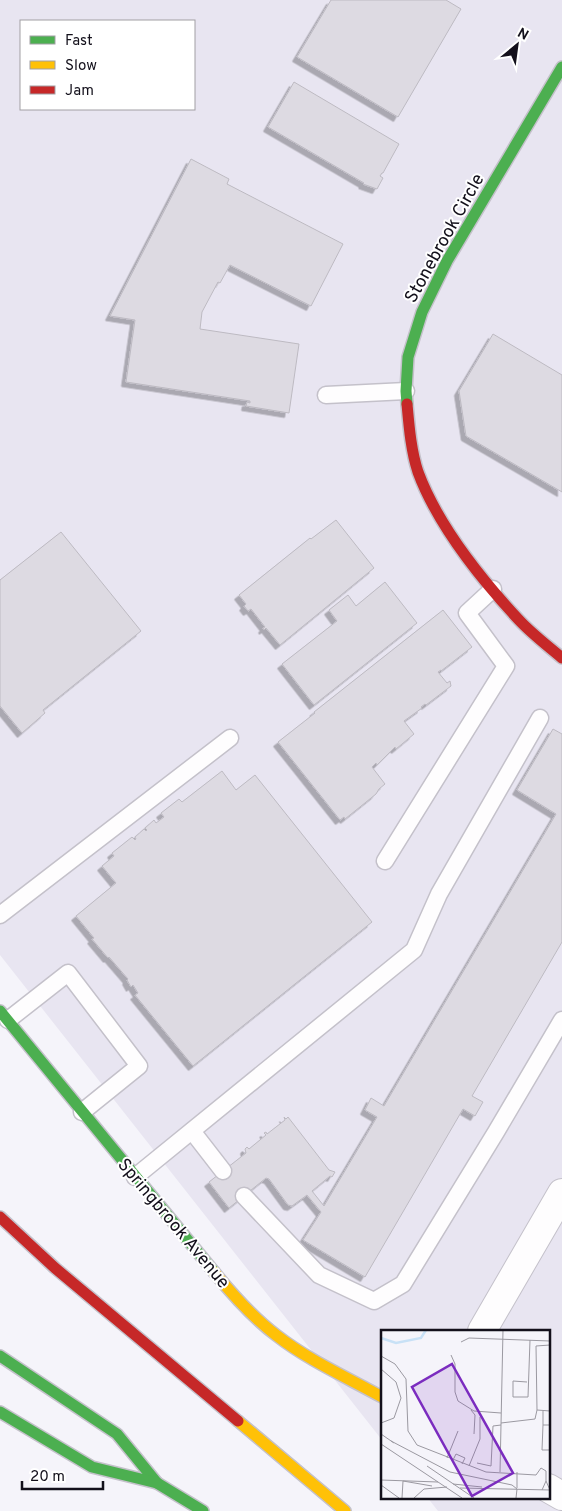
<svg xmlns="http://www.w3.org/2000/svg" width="562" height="1511" viewBox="0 0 562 1511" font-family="Overpass,sans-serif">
	<defs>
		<filter id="shadow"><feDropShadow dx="-4.5" dy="4.5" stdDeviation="0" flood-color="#0004"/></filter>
	</defs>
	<rect width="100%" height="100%" fill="#f5f4fa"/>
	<!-- built -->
	<path fill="#e8e5f1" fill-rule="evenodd" d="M0,0H562V1511H438L427,1497H548V1331H382V1440L0,955ZM21,21H194V109H21Z"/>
	<!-- building -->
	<g fill="#dddae2" stroke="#bdbac2" filter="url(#shadow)">
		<polygon points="331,0 446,0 461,9 398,117 297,57"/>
		<polygon points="294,82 399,144 383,173 382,173 380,176 383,178 377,189 363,184 364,183 268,127"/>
		<polygon points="191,159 229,179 227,184 343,244 311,306 230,265 220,283 218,282 202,312 200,329 299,344 289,413 246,406 247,402 250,403 250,401 126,382 135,320 110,316"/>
		<polygon points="493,334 562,375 562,492 466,436 459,391"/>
		<polygon points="336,520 374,568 280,645 266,628 264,630 263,628 265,627 251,609 248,611 244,606 246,604 239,595 310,538 311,539"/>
		<polygon points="61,532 141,631 43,710 45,713 22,733 0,706 0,580"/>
		<polygon points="385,582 417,623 314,705 282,664 337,621 329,610 348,595 356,606"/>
		<polygon points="443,610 472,647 441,671 441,670 438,672 447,683 450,681 451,686 426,705 425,704 421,707 422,708 404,721 414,734 396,749 395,747 377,765 376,763 372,767 385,784 379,789 376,794 345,819 344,817 340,820 278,742 315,713 314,712"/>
		<polygon points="553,729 562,734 562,942 472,1096 483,1102 475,1116 463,1109 365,1277 303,1240 321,1212 307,1195 292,1206 288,1205 269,1179 266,1178 229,1208 209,1182 246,1153 245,1149 247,1147 249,1149 266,1135 264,1133 266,1132 267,1134 285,1120 284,1117 286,1119 288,1117 329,1170 335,1172 332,1177 330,1176 312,1191 324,1206 377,1117 365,1110 371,1098 384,1106 556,814 517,790"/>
		<polygon points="222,771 236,790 255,775 372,922 193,1066 135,995 138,993 133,985 131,987 127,980 128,979 109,957 108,958 92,939 94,938 76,916 116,883 102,866 114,856 112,853 132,837 135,840 136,839 135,837 144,829 146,831 147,830 145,828 154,820 156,823 164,817 161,813 179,799 182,802"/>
	</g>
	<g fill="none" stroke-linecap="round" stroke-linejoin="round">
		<!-- lane casing -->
		<g stroke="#c4c1ca" stroke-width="19">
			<g id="lane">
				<polyline points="326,395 406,391"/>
				<polyline points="385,861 506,666 467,613 493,589"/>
				<polyline points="0,915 230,738"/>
				<polyline points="8,1020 68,973 139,1066 82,1112"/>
				<polyline points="192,1131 223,1171"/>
				<polyline points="135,1177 414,950 439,894 540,718"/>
				<polyline points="244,1196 319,1275 374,1301 403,1284 496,1132 562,1020"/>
			</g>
		</g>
		<!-- street casing -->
		<g stroke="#c4c1ca" stroke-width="30">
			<g id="street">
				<polyline points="482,1331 562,1193"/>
				<polyline points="548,1488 562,1496"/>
			</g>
		</g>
		<!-- fast casing -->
		<g stroke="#c4c1ca" stroke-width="14">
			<g id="fast">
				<polyline points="407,404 406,391 408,357 422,312 447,261 562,67"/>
				<polyline points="0,1011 214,1272"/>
				<polyline points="0,1356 117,1434 157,1483"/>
				<polyline points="0,1412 92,1467 157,1483 203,1511"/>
			</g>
		</g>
		<!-- slow casing -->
		<g stroke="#c4c1ca" stroke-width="14">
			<g id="slow">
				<path d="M214,1272C232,1294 252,1317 276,1335C308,1360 346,1377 382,1397"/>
				<polyline points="238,1421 345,1511"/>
			</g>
		</g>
		<!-- jam casing -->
		<g stroke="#c4c1ca" stroke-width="14">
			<g id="jam">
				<path d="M407,404C409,426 411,451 418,472C438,526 480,578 519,620C532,634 548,646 562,658"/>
				<polyline points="0,1217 55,1268 238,1421"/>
			</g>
		</g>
		<!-- lane -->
		<use href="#lane" stroke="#fefdfe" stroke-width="16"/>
		<!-- street -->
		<use href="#street" stroke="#fefdfe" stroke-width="28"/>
		<!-- fast -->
		<use href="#fast" stroke="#4caf50" stroke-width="11"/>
		<!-- slow -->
		<use href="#slow" stroke="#ffc107" stroke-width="11"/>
		<!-- jam -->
		<use href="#jam" stroke="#c62828" stroke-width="11"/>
	</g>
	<g text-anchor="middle" stroke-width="4" stroke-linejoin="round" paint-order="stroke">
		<!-- street labels -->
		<g font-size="18" fill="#13101b" stroke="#fff">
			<text transform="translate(444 238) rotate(-61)" y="6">Stonebrook Circle</text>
			<text transform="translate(174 1223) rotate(50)" y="6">Springbrook Avenue</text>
		</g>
	</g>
	<!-- overview -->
	<g transform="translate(381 1330)">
		<rect width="169" height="169" fill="#f5f4fa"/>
		<path fill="none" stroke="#c8e1f6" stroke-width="2.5" d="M0,8L15,13L40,8L45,0"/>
		<path fill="none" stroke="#9b99a1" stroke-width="1" d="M80,12L88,8L169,11M70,25L74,34V62L77,71L93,81L120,83M0,26L14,34L25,49L27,101L36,115L105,142L155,145L160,138L165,141V151M0,39L15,52L20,68L13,88L0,93M146,52L132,51V67H147L149,10M90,80L94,85L93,104M156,80L155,16L169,15M162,81V95H169M120,93L154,89L156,80L169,81M162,95L161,120H169M0,104L13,113M10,111L69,142L131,155L136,159L135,168M0,114L81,168M66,128L77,101M72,130L75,124L84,128L81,134M96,133L110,136L112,96L120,95M46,136L93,168M88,136L99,109V87M119,142L122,0M0,150L57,152M22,151L51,156M72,154L101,157M0,155L18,168M79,158L169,160M136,158V142M161,160L165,151L169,160M21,168L22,151M33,168L43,159L66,157"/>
		<path fill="#7b2cbf" fill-opacity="0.15" stroke="#7b2cbf" stroke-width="2.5" d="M71,34L132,143L91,166L31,57Z"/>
		<rect width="169" height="169" fill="none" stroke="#13101b" stroke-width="2.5"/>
	</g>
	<!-- legend -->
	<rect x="20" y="20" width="175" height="90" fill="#ffffff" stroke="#a19fa4"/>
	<rect x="30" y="36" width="25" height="8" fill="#4caf50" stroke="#a19fa4"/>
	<text x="65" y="45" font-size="15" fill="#13101b">Fast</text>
	<rect x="30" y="61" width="25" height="8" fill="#ffc107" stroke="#a19fa4"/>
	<text x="65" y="70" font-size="15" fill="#13101b">Slow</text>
	<rect x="30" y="86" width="25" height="8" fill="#c62828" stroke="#a19fa4"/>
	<text x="65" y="95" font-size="15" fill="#13101b">Jam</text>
	<!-- north arrow -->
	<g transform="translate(517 45) rotate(29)" stroke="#ffffff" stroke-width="4" paint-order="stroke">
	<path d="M0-4L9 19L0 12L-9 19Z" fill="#13101b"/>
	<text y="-8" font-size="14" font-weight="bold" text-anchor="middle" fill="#13101b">N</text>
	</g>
	<!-- scale -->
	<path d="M22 1481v8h81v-8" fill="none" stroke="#13101b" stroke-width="2.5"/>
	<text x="30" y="1481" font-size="15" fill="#13101b" stroke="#ffffff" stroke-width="4" paint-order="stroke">20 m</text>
</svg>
